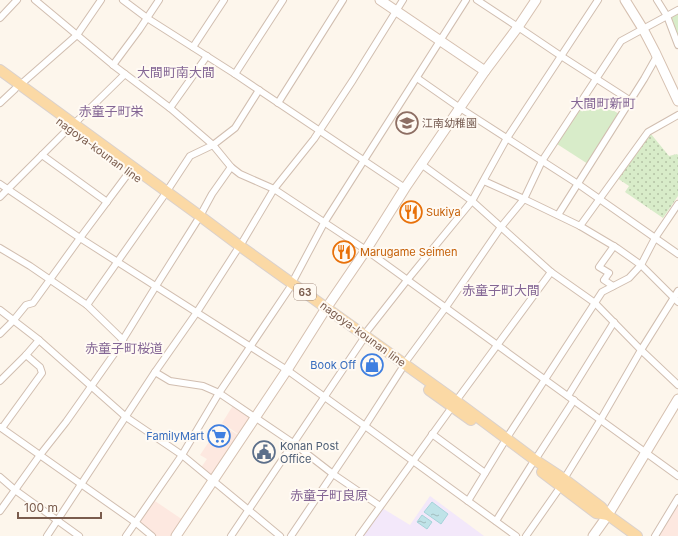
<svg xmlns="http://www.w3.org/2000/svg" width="678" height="536" viewBox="0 0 678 536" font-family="Inter,'Noto Sans JP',sans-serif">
	<defs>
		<pattern id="park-dots" width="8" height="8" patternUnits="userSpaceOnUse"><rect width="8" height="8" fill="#d8ecc9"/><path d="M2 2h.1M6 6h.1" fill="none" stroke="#b4c2a5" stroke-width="1.8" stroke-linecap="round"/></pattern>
		<pattern id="water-ripples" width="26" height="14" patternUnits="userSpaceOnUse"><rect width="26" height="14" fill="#bfe3e8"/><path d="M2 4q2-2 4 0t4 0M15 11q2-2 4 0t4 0" fill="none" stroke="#a0bbbe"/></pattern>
	</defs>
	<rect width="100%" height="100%" fill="#fdf6ec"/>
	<!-- commercial -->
	<g fill="#fde8e0">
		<polygon points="234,404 254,418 241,436 222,423"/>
		<polygon points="221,424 241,437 213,480 200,469 207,459 200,455"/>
		<polygon points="152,499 183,520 173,536 154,536 136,522"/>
		<polygon points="678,503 678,536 657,536"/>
	</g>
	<!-- education -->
	<polygon fill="#f3e8fa" points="430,496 484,536 362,536 382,508 410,525"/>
	<!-- park -->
	<polygon fill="url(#park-dots)" points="651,134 669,156 677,154 678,155 678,196 663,218 625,192 629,186 617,178"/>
	<!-- garden -->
	<g fill="#d8ecc9">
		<polygon points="678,13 678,36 671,17"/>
		<polygon points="589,95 619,114 588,164 557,144"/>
	</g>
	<!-- water -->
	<g fill="url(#water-ripples)" stroke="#a5d3da">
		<polygon points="432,502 448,514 441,524 424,512"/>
		<polygon points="422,515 432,522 427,529 417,522"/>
	</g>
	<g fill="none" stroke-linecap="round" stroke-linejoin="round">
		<!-- street casing -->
		<g stroke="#d1beb0" stroke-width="8">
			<g id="street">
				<polyline points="35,0 113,65 170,108 213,145 231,167 240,174 274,189 366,250 678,476"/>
				<polyline points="123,0 147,18 235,74 405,188"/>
				<polyline points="477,0 518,27 561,56 631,101"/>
				<polyline points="657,0 667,16 678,45"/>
				<polyline points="0,18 17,0"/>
				<polyline points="193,47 224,0"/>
				<polyline points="113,65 139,30 159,0"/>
				<polyline points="235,74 283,0"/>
				<polyline points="417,78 460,108 578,184 678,254"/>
				<polyline points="20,85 77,35 101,0"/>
				<polyline points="0,103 15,89"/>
				<polyline points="278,103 343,0"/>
				<polyline points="170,108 207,56"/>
				<polyline points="74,124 125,74"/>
				<polyline points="42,155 107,202"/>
				<polyline points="421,164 472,201 551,272 595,303 641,350 678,385"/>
				<polyline points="484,181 524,199 580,226 617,248 641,265 678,302"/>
				<polyline points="0,184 80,238 287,370 365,426 516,536"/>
				<polyline points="167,191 190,156 213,145 235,128 259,90"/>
				<polyline points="0,197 69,128"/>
				<polyline points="558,215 644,79 657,56"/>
				<polyline points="200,216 212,194 231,167"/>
				<polyline points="580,226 648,132 678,115"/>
				<polyline points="240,246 274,189 314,139 353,80 403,0"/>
				<polyline points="0,248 30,266 87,305 123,340"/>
				<polyline points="292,283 324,223 466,0"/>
				<polyline points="613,286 604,280 609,273 599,267 614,246"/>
				<polyline points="87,305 163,197"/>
				<polyline points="0,310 39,340 126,417 182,455 280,536"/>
				<polyline points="0,334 13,321 26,305 33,303 80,238 133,167"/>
				<polyline points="364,335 408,279 472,201 507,138 598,0"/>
				<polyline points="404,364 446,307 501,227 524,199 542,161 621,41 678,10"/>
				<polyline points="155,372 170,381 203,386 219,393 293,443 333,474 380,506"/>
				<polyline points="0,381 26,355 39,340"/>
				<polyline points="568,396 614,322"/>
				<polyline points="456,401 551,272"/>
				<polyline points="0,427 135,522 152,536"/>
				<polyline points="2,428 42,373 40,367 26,355"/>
				<polyline points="432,434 485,473"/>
				<polyline points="506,439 602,292 629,278 641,265 655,238 678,204"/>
				<polyline points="535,460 574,400"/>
				<polyline points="0,477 15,490 79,536"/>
				<polyline points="564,479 601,419 641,350 678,291"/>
				<polyline points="468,501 503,444"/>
				<polyline points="0,511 40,455 66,422 114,354 156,286 197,221"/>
				<polyline points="496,521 532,464"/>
				<polyline points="47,536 155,372 197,312 237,250"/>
				<polyline points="126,536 182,455 219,393 289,289"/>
				<polyline points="231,536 362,341"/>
				<polyline points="291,536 365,426 401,370"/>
				<polyline points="359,536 452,407"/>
				<polyline points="526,536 561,486"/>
				<polyline points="655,536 678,498"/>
			</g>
		</g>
		<!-- secondary casing -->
		<g stroke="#d6c0b0" stroke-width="11">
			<g id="secondary">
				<polyline points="380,0 485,71"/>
				<polyline points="625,0 643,29 655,52 678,101"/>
				<polyline points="176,536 287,370 323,313 366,250 405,188 485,71 518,27 536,0"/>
				<polyline points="593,536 608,515 678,399"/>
			</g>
		</g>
		<!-- primary casing -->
		<g stroke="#dad1cd" stroke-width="12">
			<g id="primary">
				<polyline points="0,70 200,216 240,246 456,401 535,460 564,479 601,507 608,515 637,536"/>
				<polyline points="429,390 471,420"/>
				<polyline points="542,472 596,513 608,515"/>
			</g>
		</g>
		<!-- street -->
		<use href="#street" stroke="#fff" stroke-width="6"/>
		<!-- secondary -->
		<use href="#secondary" stroke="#fff" stroke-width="9"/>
		<!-- primary -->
		<use href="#primary" stroke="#fbd9a5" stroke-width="10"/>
	</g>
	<!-- icons -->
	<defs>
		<g id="school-ring" transform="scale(1.15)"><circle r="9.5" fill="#fffaf3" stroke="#8d6e63" stroke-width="1.5"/><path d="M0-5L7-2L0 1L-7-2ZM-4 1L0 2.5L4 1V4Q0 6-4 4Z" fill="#8d6e63"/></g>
		<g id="restaurant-ring" transform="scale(1.15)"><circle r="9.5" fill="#fffaf3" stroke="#e8710a" stroke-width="1.5"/><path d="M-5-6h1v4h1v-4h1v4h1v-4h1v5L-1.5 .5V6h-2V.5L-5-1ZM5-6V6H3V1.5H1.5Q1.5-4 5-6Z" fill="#e8710a"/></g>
		<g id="shop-ring" transform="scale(1.15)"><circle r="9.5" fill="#fffaf3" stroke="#3f7fe0" stroke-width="1.5"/><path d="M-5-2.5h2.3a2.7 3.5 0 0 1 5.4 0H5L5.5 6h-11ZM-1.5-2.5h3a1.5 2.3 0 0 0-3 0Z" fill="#3f7fe0"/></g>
		<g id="supermarket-ring" transform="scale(1.15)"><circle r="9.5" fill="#fffaf3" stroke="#3f7fe0" stroke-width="1.5"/><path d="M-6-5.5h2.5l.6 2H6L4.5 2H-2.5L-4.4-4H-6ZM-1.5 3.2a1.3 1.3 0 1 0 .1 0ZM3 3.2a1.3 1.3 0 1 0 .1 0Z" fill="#3f7fe0"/></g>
		<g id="civic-ring" transform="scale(1.15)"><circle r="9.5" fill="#fffaf3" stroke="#5c6f8a" stroke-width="1.5"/><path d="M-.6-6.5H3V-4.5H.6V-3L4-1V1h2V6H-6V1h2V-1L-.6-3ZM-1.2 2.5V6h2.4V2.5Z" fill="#5c6f8a"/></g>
	</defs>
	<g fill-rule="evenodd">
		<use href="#school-ring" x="407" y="123"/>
		<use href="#restaurant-ring" x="411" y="212"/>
		<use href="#restaurant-ring" x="344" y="252"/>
		<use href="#shop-ring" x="372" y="365"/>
		<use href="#supermarket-ring" x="219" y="436"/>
		<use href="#civic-ring" x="264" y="452"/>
	</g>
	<g text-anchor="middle" stroke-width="4" stroke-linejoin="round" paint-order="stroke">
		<!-- shield labels -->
		<rect fill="#fffaf3" stroke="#a28b7f" stroke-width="1" x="294" y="284" width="22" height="16" rx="3"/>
		<g font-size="10" font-weight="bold" fill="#7a5c4d">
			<text x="305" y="296">63</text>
		</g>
		<!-- education labels -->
		<g font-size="11" fill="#785e54" stroke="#fffaf3" text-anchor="start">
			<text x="422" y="127">江南幼稚園</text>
		</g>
		<!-- street labels -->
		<g font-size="11" fill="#7a5c4d" stroke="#fffaf3">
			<text transform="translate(99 150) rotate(36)" y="4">nagoya-kounan line</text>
			<text transform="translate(363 334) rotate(36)" y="4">nagoya-kounan line</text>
		</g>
		<!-- food labels -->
		<g font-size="11" fill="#c56008" stroke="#fffaf3" text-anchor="start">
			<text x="426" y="216">Sukiya</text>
			<text x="360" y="256">Marugame Seimen</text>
		</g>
		<!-- shop labels -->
		<g font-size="11" fill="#366cbe" stroke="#fffaf3" text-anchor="end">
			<text x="356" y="369">Book Off</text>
			<text x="204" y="440">FamilyMart</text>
		</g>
		<!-- service labels -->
		<g font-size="11" fill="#4e5e75" stroke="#fffaf3" text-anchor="start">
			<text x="280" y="450">Konan Post<tspan x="280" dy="13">Office</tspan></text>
		</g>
		<!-- quarter labels -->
		<g font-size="13" fill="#846695" stroke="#fffaf3">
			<text x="176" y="77">大間町南大間</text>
			<text x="603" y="108">大間町新町</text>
			<text x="111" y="116">赤童子町栄</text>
			<text x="501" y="295">赤童子町大間</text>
			<text x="124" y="353">赤童子町桜道</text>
			<text x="329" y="500">赤童子町良原</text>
		</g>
	</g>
	<!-- scale -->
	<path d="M18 512v6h83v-6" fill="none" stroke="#7a5c4d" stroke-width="2"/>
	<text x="24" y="512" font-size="12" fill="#7a5c4d" stroke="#fffaf3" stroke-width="3" paint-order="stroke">100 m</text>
</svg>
